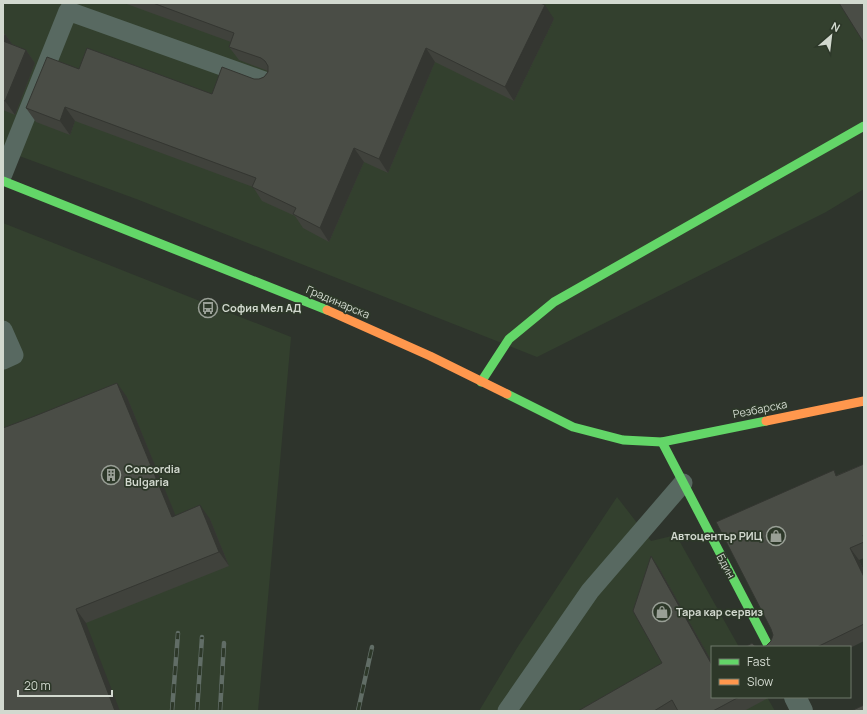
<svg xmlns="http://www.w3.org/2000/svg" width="867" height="714" viewBox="0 0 867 714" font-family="Manrope,sans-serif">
	<rect width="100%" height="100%" fill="#2e342c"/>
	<!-- built -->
	<g fill="#33402e">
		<polygon points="3,3 864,3 864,189 826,212 537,357 139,200 3,150"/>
		<polygon points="3,223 291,337 258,711 3,711"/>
		<polygon points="617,497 651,541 676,535 739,647 712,647 712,697 767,697 775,711 479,711 517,648"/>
	</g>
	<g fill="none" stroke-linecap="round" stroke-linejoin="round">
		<!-- lane -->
		<g stroke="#586961" stroke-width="19">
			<polyline points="3,174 68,11 267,82"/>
			<polyline points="3,330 14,355 3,360"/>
			<polyline points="507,711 590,591 683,483"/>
		</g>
		<!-- street -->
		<polyline stroke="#586961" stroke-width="22" points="795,697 802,711"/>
		<!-- fast -->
		<g stroke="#63d668" stroke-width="9">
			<polyline points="3,181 327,310"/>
			<polyline points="481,382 509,339 554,302 864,126"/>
			<polyline points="507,394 573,427 623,440 662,442 766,421"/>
			<polyline points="662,442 769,647"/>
		</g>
		<!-- slow -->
		<g stroke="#ff974d" stroke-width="9">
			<polyline points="327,310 430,356 507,394"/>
			<polyline points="766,421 864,401"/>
		</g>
		<!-- rail casing -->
		<g stroke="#616d66" stroke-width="4.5">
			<g id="rail">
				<polyline points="172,711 178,633"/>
				<polyline points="197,711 202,637"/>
				<polyline points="220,711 224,643"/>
				<polyline points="358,711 372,647"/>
			</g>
		</g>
		<!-- rail -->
		<use href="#rail" stroke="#2d3829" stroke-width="3" stroke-dasharray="9" stroke-linecap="butt"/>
	</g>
	<!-- wall -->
	<g fill="#40423c">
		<polygon points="124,3 540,3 554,19 514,101 435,62 388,173 364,162 329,242 303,228 295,216 262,201 253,187 75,121 70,135 36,122 26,108 79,69 212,94 254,79 259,79 264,77 268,72 268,71 239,60 229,47 231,42"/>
		<polygon points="3,33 5,34 12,44 26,50 35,63 15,115 3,110"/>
		<polygon points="127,397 175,515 210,519 229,566 86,623 3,711"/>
		<polygon points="864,464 864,558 859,560 864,571 864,641 850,648 850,647 760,647 766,646 771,641 837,475"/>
		<polygon points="659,568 712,662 712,697 770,697 744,711 578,711 662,663"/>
	</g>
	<!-- shaded-wall -->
	<g fill="#343631">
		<polygon points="545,5 554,19 514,101 505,87"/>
		<polygon points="5,34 14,47 3,42 3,38"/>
		<polygon points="426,48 435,62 388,173 379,159"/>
		<polygon points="26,50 35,63 15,115 5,101"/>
		<polygon points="65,107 75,121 70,135 60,121"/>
		<polygon points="354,148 364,162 329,242 320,228"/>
		<polygon points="117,383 127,397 182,531 172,517"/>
		<polygon points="200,505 210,519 229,566 219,552"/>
		<polygon points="850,548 859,560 864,571 864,577"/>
		<polygon points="651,556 659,568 712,662 712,665"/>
		<polygon points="76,609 86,623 120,711 115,711"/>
	</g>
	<!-- building -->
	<g fill="#4a4d46" stroke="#343631">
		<polygon points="153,3 540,3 545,5 505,87 426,48 379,159 354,148 320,228 293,214 296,208 252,187 256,178 65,107 60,121 26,108 47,57 79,69 87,48 212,94 222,67 254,79 259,79 264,77 268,72 268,66 265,61 261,58 229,47 234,33"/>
		<polygon points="839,3 864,3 864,43"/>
		<polygon points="3,41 26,50 5,101 3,100"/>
		<polygon points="117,383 172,517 200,505 219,552 76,609 115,711 3,711 3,428 35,416"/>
		<polygon points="864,464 864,535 863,535 864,539 864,542 850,548 864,577 864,624 817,647 760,647 766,646 771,641 773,635 771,629 716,522 834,470 836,476"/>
		<polygon points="651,556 712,665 712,697 739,697 713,711 678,711 672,700 654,711 578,711 662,663 633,611"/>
		<polygon points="752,643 754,645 759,647 745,647"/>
		<polygon points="864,705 864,711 851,711"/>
	</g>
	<!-- icons -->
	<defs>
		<g id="bus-ring" transform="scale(1)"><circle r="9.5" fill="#2d3829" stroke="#999f96" stroke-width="1.5"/><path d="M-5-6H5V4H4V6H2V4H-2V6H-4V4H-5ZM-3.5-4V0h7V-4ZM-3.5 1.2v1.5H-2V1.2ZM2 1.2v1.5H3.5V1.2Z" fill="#999f96"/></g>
		<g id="building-ring" transform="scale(1)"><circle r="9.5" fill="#2d3829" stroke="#999f96" stroke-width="1.5"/><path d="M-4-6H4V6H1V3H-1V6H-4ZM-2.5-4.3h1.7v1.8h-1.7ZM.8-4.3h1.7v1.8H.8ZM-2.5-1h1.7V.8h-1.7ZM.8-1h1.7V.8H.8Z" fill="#999f96"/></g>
		<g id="shop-ring" transform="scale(1)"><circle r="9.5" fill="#2d3829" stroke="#999f96" stroke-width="1.5"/><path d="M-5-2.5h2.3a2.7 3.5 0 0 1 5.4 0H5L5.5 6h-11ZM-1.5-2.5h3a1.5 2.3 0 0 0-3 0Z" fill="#999f96"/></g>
	</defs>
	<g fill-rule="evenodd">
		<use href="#bus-ring" x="208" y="308"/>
		<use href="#building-ring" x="111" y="475"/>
		<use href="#shop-ring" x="776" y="536"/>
		<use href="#shop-ring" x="662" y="612"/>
	</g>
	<g text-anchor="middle" stroke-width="3.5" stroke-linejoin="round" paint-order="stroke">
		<!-- street labels -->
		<g font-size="11" fill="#d2d9cf" stroke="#2d3829">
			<text transform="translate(338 302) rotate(23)" y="4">Градинарска</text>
			<text transform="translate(760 409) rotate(-11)" y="4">Резбарска</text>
			<text transform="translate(726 566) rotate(62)" y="4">Бдин</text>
		</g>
		<!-- poi labels -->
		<g font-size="11" font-weight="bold" fill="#d2d9cf" stroke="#2d3829" text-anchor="start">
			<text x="222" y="312">София Мел АД</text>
			<text x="125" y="473">Concordia<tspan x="125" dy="13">Bulgaria</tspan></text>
			<text x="762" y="540" text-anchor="end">Автоцентър РИЦ</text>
			<text x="676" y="616">Тара кар сервиз</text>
		</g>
	</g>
	<!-- border -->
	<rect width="867" height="714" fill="none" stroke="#d2d9cf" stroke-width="8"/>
	<!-- legend -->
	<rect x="711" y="646" width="140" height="52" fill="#2d3829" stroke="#6f786b"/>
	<rect x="719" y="659" width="20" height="6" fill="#63d668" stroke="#6f786b"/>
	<text x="747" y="666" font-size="12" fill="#d2d9cf">Fast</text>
	<rect x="719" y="679" width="20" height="6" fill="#ff974d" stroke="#6f786b"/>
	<text x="747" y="686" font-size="12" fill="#d2d9cf">Slow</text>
	<!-- north arrow -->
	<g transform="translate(831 36) rotate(28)" stroke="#2d3829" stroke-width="3" paint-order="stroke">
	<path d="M0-3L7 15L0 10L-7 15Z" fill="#d2d9cf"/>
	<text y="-6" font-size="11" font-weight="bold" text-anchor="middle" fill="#d2d9cf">N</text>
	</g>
	<!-- scale -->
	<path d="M18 690v6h94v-6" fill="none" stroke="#d2d9cf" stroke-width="2"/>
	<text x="24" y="690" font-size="12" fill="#d2d9cf" stroke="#2d3829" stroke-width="3" paint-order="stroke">20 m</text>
</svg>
